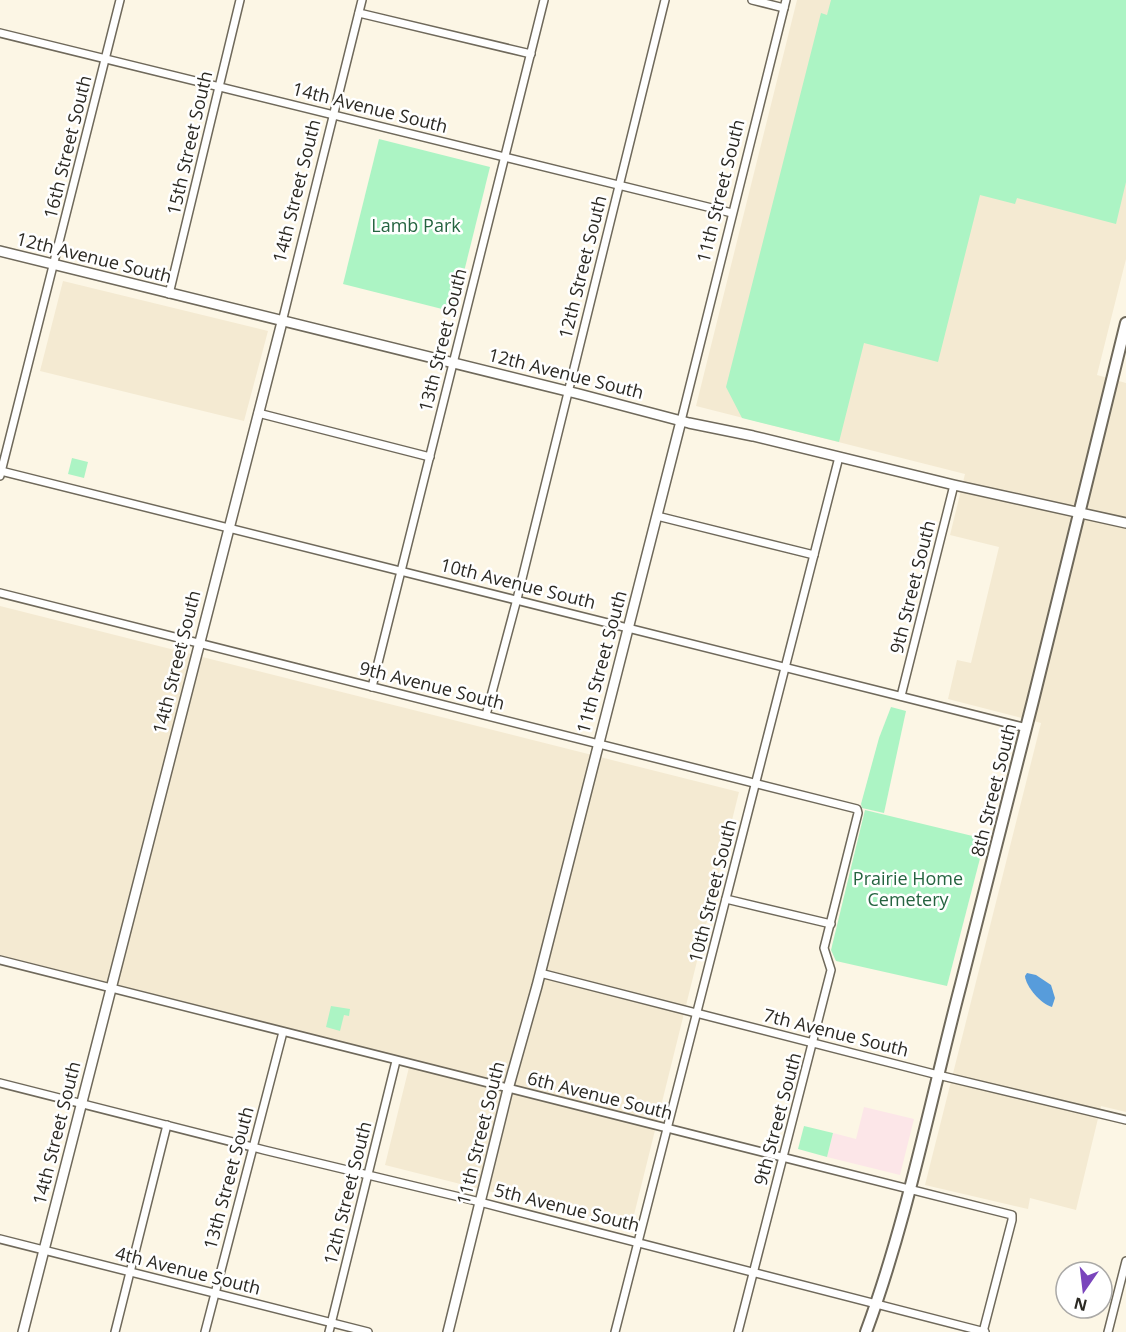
<svg xmlns="http://www.w3.org/2000/svg" width="1126" height="1332" viewBox="0 0 1126 1332" font-family="'Open Sans',sans-serif">
	<rect width="100%" height="100%" fill="#fcf6e5"/>
	<!-- commercial -->
	<polygon fill="#fce6e8" points="864,1107 914,1119 900,1175 827,1157 833,1133 856,1139"/>
	<!-- built -->
	<g fill="#f4ead2">
		<polygon points="797,0 1126,0 1126,259 1097,375 1126,383 1126,1112 1101,1106 1076,1210 1030,1198 1028,1209 925,1185 1041,723 948,699 957,660 971,663 999,547 950,535 965,474 696,406"/>
		<polygon points="63,281 268,331 244,421 40,371"/>
		<polygon points="0,606 739,792 631,1227 385,1165 411,1059 0,955"/>
	</g>
	<!-- green -->
	<g fill="#acf4c4">
		<polygon points="831,0 1126,0 1126,182 1116,224 1017,198 1015,204 980,195 938,362 864,343 839,442 742,418 726,387 821,13 827,15"/>
		<polygon points="379,139 490,167 454,312 343,284"/>
		<polygon points="72,458 88,462 84,478 68,474"/>
		<polygon points="891,707 906,711 884,813 862,808 861,804 879,738"/>
		<polygon points="865,810 985,839 947,986 836,961 831,950"/>
		<polygon points="331,1006 350,1009 349,1016 344,1015 340,1031 326,1027"/>
		<polygon points="804,1126 833,1133 827,1157 798,1149"/>
	</g>
	<!-- water -->
	<path fill="#579cdb" d="M1027,973L1036,975L1051,985L1055,998L1052,1007C1041,1004 1026,987 1025,976Z"/>
	<g fill="none" stroke-linecap="round" stroke-linejoin="round">
		<!-- street casing -->
		<g stroke="#6f695b" stroke-width="10">
			<g id="street">
				<polyline points="752,0 784,8"/>
				<polyline points="359,13 531,54"/>
				<polyline points="0,33 732,213"/>
				<polyline points="169,294 240,0"/>
				<polyline points="282,322 362,0"/>
				<polyline points="258,413 430,457"/>
				<polyline points="681,421 786,0"/>
				<polyline points="1,471 1027,728"/>
				<polyline points="0,476 120,0"/>
				<polyline points="657,516 814,555"/>
				<polyline points="0,593 857,809 858,813 824,948 831,970 738,1332"/>
				<polyline points="372,687 544,0"/>
				<polyline points="901,696 954,485"/>
				<polyline points="486,715 517,599 665,0"/>
				<polyline points="726,899 831,924"/>
				<polyline points="0,960 1012,1215 1012,1220 983,1332"/>
				<polyline points="540,973 938,1075 1126,1120"/>
				<polyline points="0,1083 264,1150 472,1200 985,1332"/>
				<polyline points="0,1239 368,1332"/>
				<polyline points="115,1332 167,1125"/>
				<polyline points="205,1332 283,1032"/>
				<polyline points="329,1332 396,1061"/>
				<polyline points="615,1332 839,457"/>
				<polyline points="1108,1332 1126,1261"/>
			</g>
		</g>
		<!-- secondary casing -->
		<g stroke="#6f695b" stroke-width="12">
			<g id="secondary">
				<polyline points="0,251 579,394 689,423 753,436 954,485 1126,523"/>
				<polyline points="23,1332 282,322"/>
				<polyline points="448,1332 508,1089 537,986 681,421"/>
			</g>
		</g>
		<!-- primary casing -->
		<g stroke="#6f695b" stroke-width="14">
			<path id="primary" d="M866,1332C907,1221 931,1098 961,984C1018,764 1072,544 1126,323"/>
		</g>
		<!-- street -->
		<use href="#street" stroke="#fff" stroke-width="7"/>
		<!-- secondary -->
		<use href="#secondary" stroke="#fff" stroke-width="9"/>
		<!-- primary -->
		<use href="#primary" stroke="#fff" stroke-width="10"/>
	</g>
	<g text-anchor="middle" stroke-width="5" stroke-linejoin="round" paint-order="stroke">
		<!-- street labels -->
		<g font-size="18" fill="#2b2923" stroke="#fff">
			<text transform="translate(370 108) rotate(14)" y="6">14th Avenue South</text>
			<text transform="translate(190 143) rotate(-77)" y="6">15th Street South</text>
			<text transform="translate(68 147) rotate(-76)" y="6">16th Street South</text>
			<text transform="translate(297 191) rotate(-76)" y="6">14th Street South</text>
			<text transform="translate(721 191) rotate(-76)" y="6">11th Street South</text>
			<text transform="translate(94 258) rotate(14)" y="6">12th Avenue South</text>
			<text transform="translate(583 267) rotate(-76)" y="6">12th Street South</text>
			<text transform="translate(443 340) rotate(-76)" y="6">13th Street South</text>
			<text transform="translate(566 374) rotate(14)" y="6">12th Avenue South</text>
			<text transform="translate(518 584) rotate(14)" y="6">10th Avenue South</text>
			<text transform="translate(913 587) rotate(-76)" y="6">9th Street South</text>
			<text transform="translate(177 662) rotate(-76)" y="6">14th Street South</text>
			<text transform="translate(602 662) rotate(-75)" y="6">11th Street South</text>
			<text transform="translate(432 686) rotate(14)" y="6">9th Avenue South</text>
			<text transform="translate(994 790) rotate(-76)" y="6">8th Street South</text>
			<text transform="translate(713 891) rotate(-76)" y="6">10th Street South</text>
			<text transform="translate(836 1033) rotate(14)" y="6">7th Avenue South</text>
			<text transform="translate(600 1096) rotate(14)" y="6">6th Avenue South</text>
			<text transform="translate(778 1119) rotate(-75)" y="6">9th Street South</text>
			<text transform="translate(57 1133) rotate(-76)" y="6">14th Street South</text>
			<text transform="translate(481 1133) rotate(-76)" y="6">11th Street South</text>
			<text transform="translate(229 1178) rotate(-75)" y="6">13th Street South</text>
			<text transform="translate(348 1193) rotate(-76)" y="6">12th Street South</text>
			<text transform="translate(567 1208) rotate(14)" y="6">5th Avenue South</text>
			<text transform="translate(188 1271) rotate(14)" y="6">4th Avenue South</text>
		</g>
		<!-- park labels -->
		<g font-size="18" fill="#256440" stroke="#fff">
			<text x="416" y="232">Lamb Park</text>
			<text x="908" y="885">Prairie Home<tspan x="908" dy="21">Cemetery</tspan></text>
		</g>
	</g>
	<!-- north arrow -->
	<g transform="translate(1084 1290) rotate(194)"><circle r="28" fill="#ffffff" stroke="#aaa9a7" stroke-width="1.5"/>
	<path d="M0-4.5L10 22L0 15L-10 22Z" fill="#7a45bc"/>
	<text y="-9" font-size="16" font-weight="bold" text-anchor="middle" fill="#2b2923">N</text>
	</g>
</svg>
